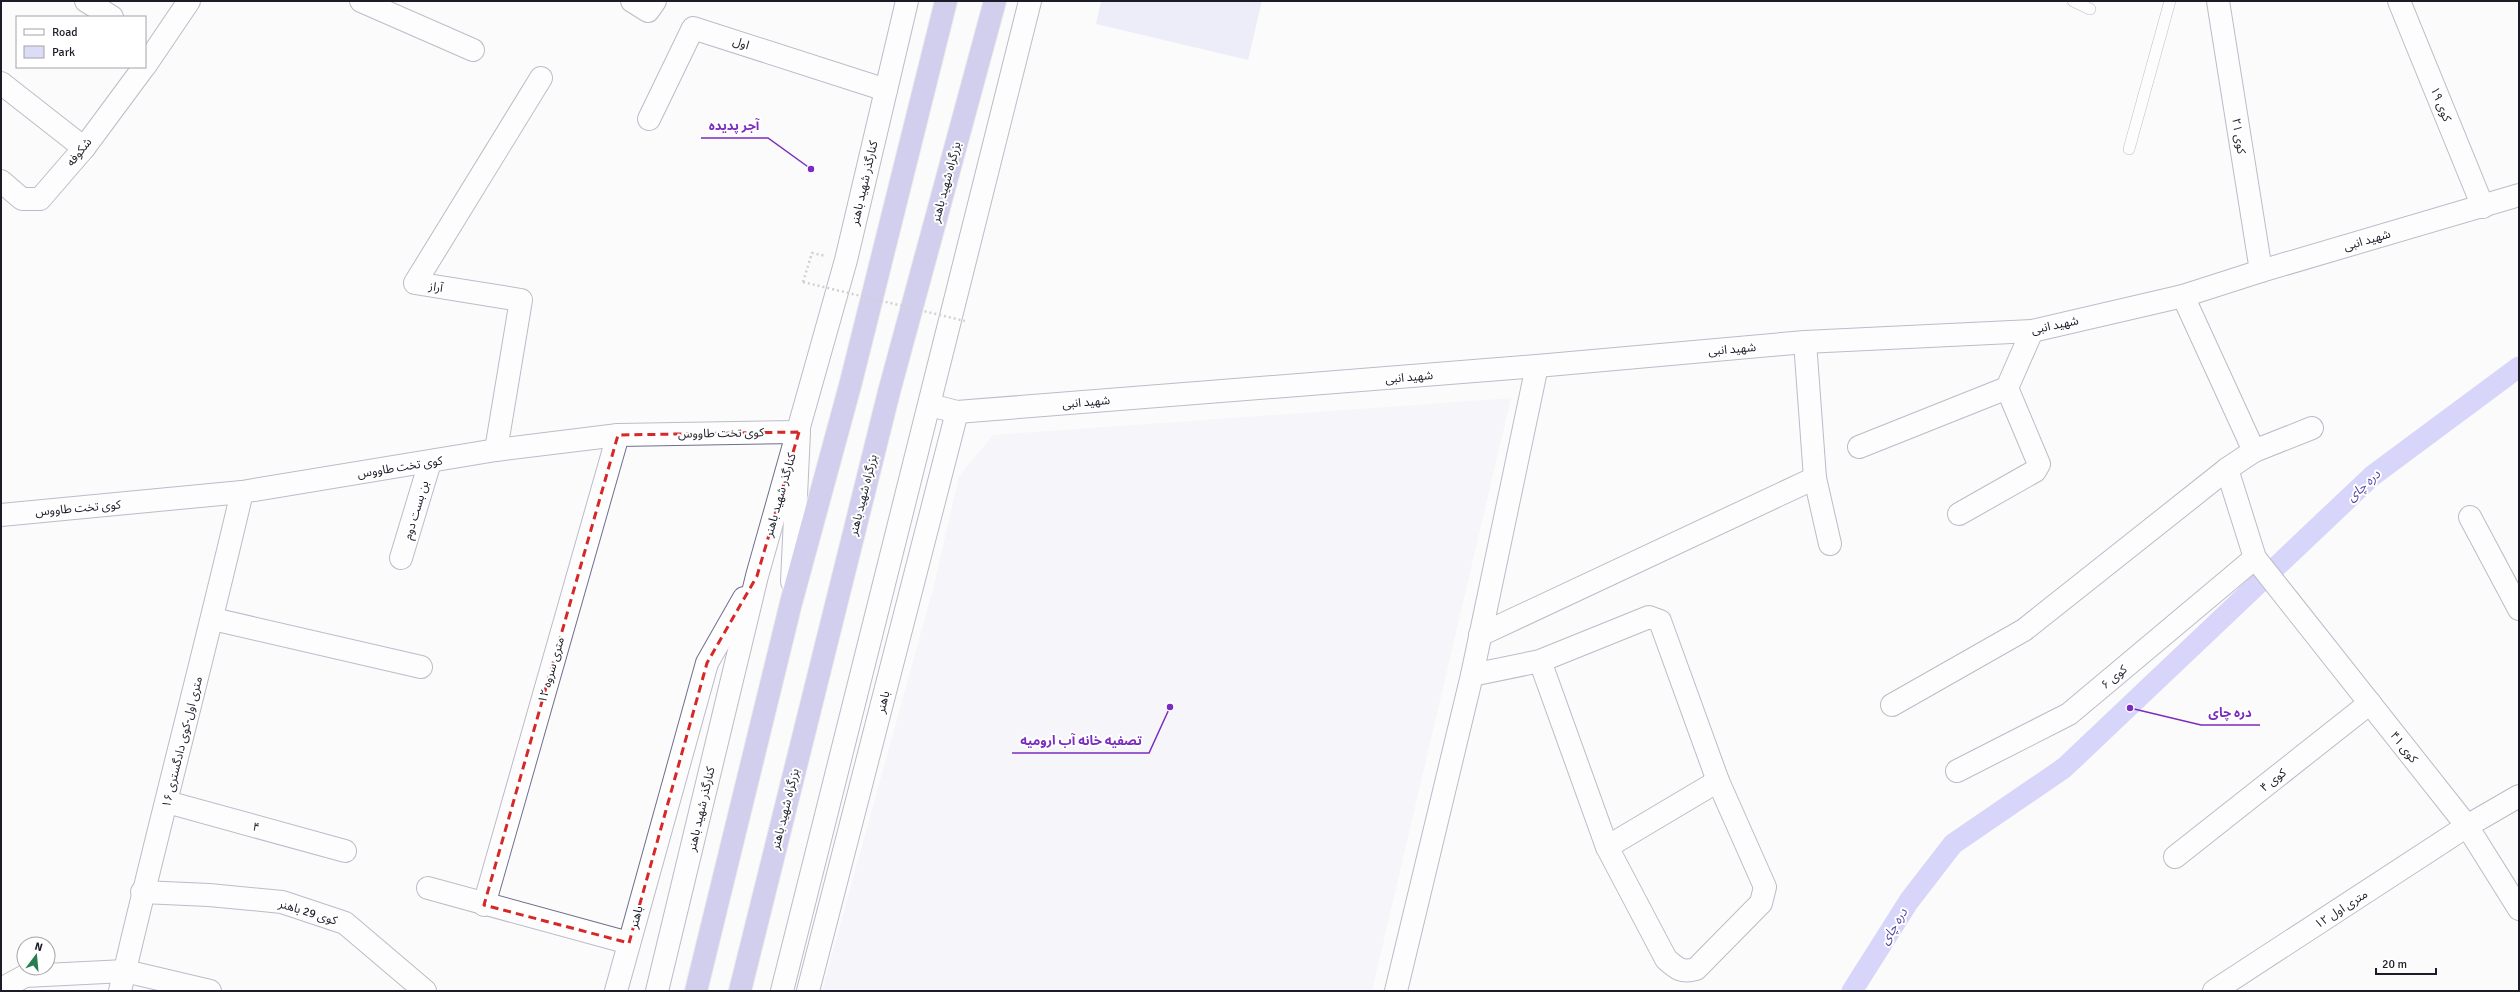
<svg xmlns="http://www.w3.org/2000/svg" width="2520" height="992" viewBox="0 0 2520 992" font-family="Signika,'Noto Sans Arabic',sans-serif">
	<rect width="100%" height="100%" fill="#fbfbfb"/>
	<!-- built -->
	<polygon fill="#efeff8" points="1511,398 1372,991 822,991 934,585 959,476 993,435"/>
	<!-- green -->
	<polygon fill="#dcdcf6" points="1101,1 1262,1 1248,60 1096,24"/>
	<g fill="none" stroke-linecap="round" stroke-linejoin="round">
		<!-- canal -->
		<polyline stroke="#aaa6f7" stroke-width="21" points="1852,991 1909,901 1953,844 2064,768 2372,476 2519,367"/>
		<!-- lane casing -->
		<g stroke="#6f6e8e" stroke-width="12">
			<g id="lane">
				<polyline points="2073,1 2090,9"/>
				<polyline points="2129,149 2170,1"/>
			</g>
		</g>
		<!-- street casing -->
		<g stroke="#6f6e8e" stroke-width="24">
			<g id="street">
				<polyline points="86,1 112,17"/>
				<polyline points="361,1 473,50"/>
				<polyline points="632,1 648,11 655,1"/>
				<polyline points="2218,1 2261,271"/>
				<polyline points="2399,1 2483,207"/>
				<polyline points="145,66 189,1"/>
				<polyline points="1,83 84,148"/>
				<polyline points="649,119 693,28 886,90"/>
				<polyline points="1,181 22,199 40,199 84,148 144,67"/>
				<polyline points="2183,296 2254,451"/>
				<polyline points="1805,342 1815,478 1830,544"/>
				<polyline points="1859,447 2007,388 2032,331"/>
				<polyline points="496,450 521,300 415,283 541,78"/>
				<polyline points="2227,469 2255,558 2467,826 2519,909"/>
				<polyline points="1959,514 2035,471 2039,464 2007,388"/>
				<polyline points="1,515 242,492 496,450 618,435 799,432 792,582"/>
				<polyline points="401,558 430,462"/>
				<polyline points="213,619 421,667"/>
				<polyline points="1480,635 1815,478"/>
				<path d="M1472,675L1540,661L1649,617L1660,621L1718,781L1765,887L1761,903L1696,969C1682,973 1677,969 1666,959L1607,847L1540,661"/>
				<polyline points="1892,705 2024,630 2227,469 2254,451 2312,428"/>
				<polyline points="1957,771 2069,714 2255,558"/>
				<polyline points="167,802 345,851"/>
				<polyline points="1607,847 1718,781"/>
				<polyline points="2175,857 2370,703"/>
				<polyline points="428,888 629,943"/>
				<polyline points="484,905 618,435"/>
				<polyline points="1,989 25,976 125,971 210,991"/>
				<path d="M120,991C159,824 203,659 242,492"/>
				<polyline points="1396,991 1472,675 1537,366"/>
				<polyline points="2214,991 2467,826 2519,796"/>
			</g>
		</g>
		<!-- secondary casing -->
		<g stroke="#6f6e8e" stroke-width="24">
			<g id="secondary">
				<polyline points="930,405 957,412 1537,366 1805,342 2032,331 2183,296 2261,271 2519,195"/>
				<polyline points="2470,517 2519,609"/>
				<polyline points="142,892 209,895 282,902 345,923 425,991"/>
				<polyline points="616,991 707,663 744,598"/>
				<polyline points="657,991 757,576 846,260 907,1"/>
				<polyline points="782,991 1030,1"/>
				<polyline points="808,991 957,412"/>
			</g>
		</g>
		<!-- highway casing -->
		<g stroke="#d6d6d8" stroke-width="24">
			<g id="highway">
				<polyline points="696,991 791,603 851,382 946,1"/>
				<polyline points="740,991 889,392 995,1"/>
			</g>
		</g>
		<!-- path -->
		<polyline stroke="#9c9ca1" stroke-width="2.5" stroke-dasharray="2 3" stroke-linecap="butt" points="803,282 812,253 826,256"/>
		<!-- lane -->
		<use href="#lane" stroke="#fff" stroke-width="11"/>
		<!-- street -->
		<use href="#street" stroke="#fff" stroke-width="22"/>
		<!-- secondary -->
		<use href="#secondary" stroke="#fff" stroke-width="22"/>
		<!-- highway -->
		<use href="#highway" stroke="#9d9adc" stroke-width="22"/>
		<!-- path-bridge -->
		<polyline stroke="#9c9ca1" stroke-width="2.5" stroke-dasharray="2 3" stroke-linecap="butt" points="803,282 965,321"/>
	</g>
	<!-- marked area -->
	<path d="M0 0H2520V992H0ZM799,432L757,576L707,663L629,943L484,905L618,435Z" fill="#fbfbfb" fill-opacity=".55" fill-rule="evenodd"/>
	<path fill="none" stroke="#d62828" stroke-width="3" stroke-dasharray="8 5" stroke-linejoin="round" d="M799,432L757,576L707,663L629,943L484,905L618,435Z"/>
	<g text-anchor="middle" stroke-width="4" stroke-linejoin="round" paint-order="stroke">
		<!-- street labels -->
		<g font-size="12" fill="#1c1c29" stroke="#fff">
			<text transform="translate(741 43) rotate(18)" y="4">اول</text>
			<text transform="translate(2441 104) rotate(68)" y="4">کوی ۱۹</text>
			<text transform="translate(2239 136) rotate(81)" y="4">کوی ۲۱</text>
			<text transform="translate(79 152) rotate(-51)" y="4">شکوفه</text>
			<text transform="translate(946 182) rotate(-75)" y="4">بزرگراه شهید باهنر</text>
			<text transform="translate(864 183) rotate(-77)" y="4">کنارگذر شهید باهنر</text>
			<text transform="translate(2367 240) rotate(-16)" y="4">شهید انبی</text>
			<text transform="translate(436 287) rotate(9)" y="4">آراز</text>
			<text transform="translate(2055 325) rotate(-12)" y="4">شهید انبی</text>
			<text transform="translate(1732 349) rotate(-5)" y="4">شهید انبی</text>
			<text transform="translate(1409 377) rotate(-5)" y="4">شهید انبی</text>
			<text transform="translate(1086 402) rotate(-5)" y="4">شهید انبی</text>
			<text transform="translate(721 433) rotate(-1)" y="4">کوی تخت طاووس</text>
			<text transform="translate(400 467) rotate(-9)" y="4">کوی تخت طاووس</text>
			<text transform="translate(780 495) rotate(-74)" y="4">کنارگذر شهید باهنر</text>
			<text transform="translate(863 495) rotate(-76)" y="4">بزرگراه شهید باهنر</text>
			<text transform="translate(78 508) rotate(-5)" y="4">کوی تخت طاووس</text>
			<text transform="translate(416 510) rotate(-73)" y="4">بن بست دوم</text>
			<text transform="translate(551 670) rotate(-74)" y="4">۱۲ متری سروه</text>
			<text transform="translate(2114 677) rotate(-40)" y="4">کوی ۶</text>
			<text transform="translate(883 702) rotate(-76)" y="4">باهنر</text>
			<text transform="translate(182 742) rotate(-76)" y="4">۱۶ متری اول-کوی دادگستری</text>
			<text transform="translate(2404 747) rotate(52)" y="4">کوی ۴۱</text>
			<text transform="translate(2273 780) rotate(-38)" y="4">کوی ۴</text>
			<text transform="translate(701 809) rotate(-77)" y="4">کنارگذر شهید باهنر</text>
			<text transform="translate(785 809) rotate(-76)" y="4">بزرگراه شهید باهنر</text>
			<text transform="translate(256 827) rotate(15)" y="4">۴</text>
			<text transform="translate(2341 909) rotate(-33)" y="4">۱۲ متری اول</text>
			<text transform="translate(308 912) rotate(17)" y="4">کوی 29 باهنر</text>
			<text transform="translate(636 917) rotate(-75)" y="4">باهنر</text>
		</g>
		<!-- water labels -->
		<g font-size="13" font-style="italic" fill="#5346a4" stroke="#fff">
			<text transform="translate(2363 485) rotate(-42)" y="5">دره چای</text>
			<text transform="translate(1893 926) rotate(-58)" y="5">دره چای</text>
		</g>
	</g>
	<!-- callouts -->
	<path fill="none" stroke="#7b2cbf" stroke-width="1.5" d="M811 169L768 138H701M2130 708L2201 725H2260M1170 707L1149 753H1012"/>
	<g fill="#7b2cbf" stroke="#fff" stroke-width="1.5">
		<circle cx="811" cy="169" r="4"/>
		<circle cx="2130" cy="708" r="4"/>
		<circle cx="1170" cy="707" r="4"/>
	</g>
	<g font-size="13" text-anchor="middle" font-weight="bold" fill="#7b2cbf" stroke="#fff" stroke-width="4" stroke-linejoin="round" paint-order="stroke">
		<text x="734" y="130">آجر پدیده</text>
		<text x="2230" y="717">دره چای</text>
		<text x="1081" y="745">تصفیه خانه آب ارومیه</text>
	</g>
	<!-- border -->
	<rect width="2520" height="992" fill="none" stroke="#1c1c29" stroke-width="4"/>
	<!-- legend -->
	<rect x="16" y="16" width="130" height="52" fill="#ffffff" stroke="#a4a4a9"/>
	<rect x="24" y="29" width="20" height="6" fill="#ffffff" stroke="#a4a4a9"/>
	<text x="52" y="36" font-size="12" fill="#1c1c29">Road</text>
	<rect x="24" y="46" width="20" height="12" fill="#dcdcf6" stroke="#a4a4a9"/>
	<text x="52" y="56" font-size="12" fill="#1c1c29">Park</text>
	<!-- north arrow -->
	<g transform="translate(36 956) rotate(16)"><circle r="19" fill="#ffffff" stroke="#a4a4a9"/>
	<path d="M0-3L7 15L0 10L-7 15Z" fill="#297e51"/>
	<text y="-6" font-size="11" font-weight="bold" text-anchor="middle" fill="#1c1c29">N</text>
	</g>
	<!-- scale -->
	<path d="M2376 968v6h60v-6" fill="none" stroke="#1c1c29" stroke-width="2"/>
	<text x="2382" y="968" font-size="12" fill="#1c1c29" stroke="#ffffff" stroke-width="3" paint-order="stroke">20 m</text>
</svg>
